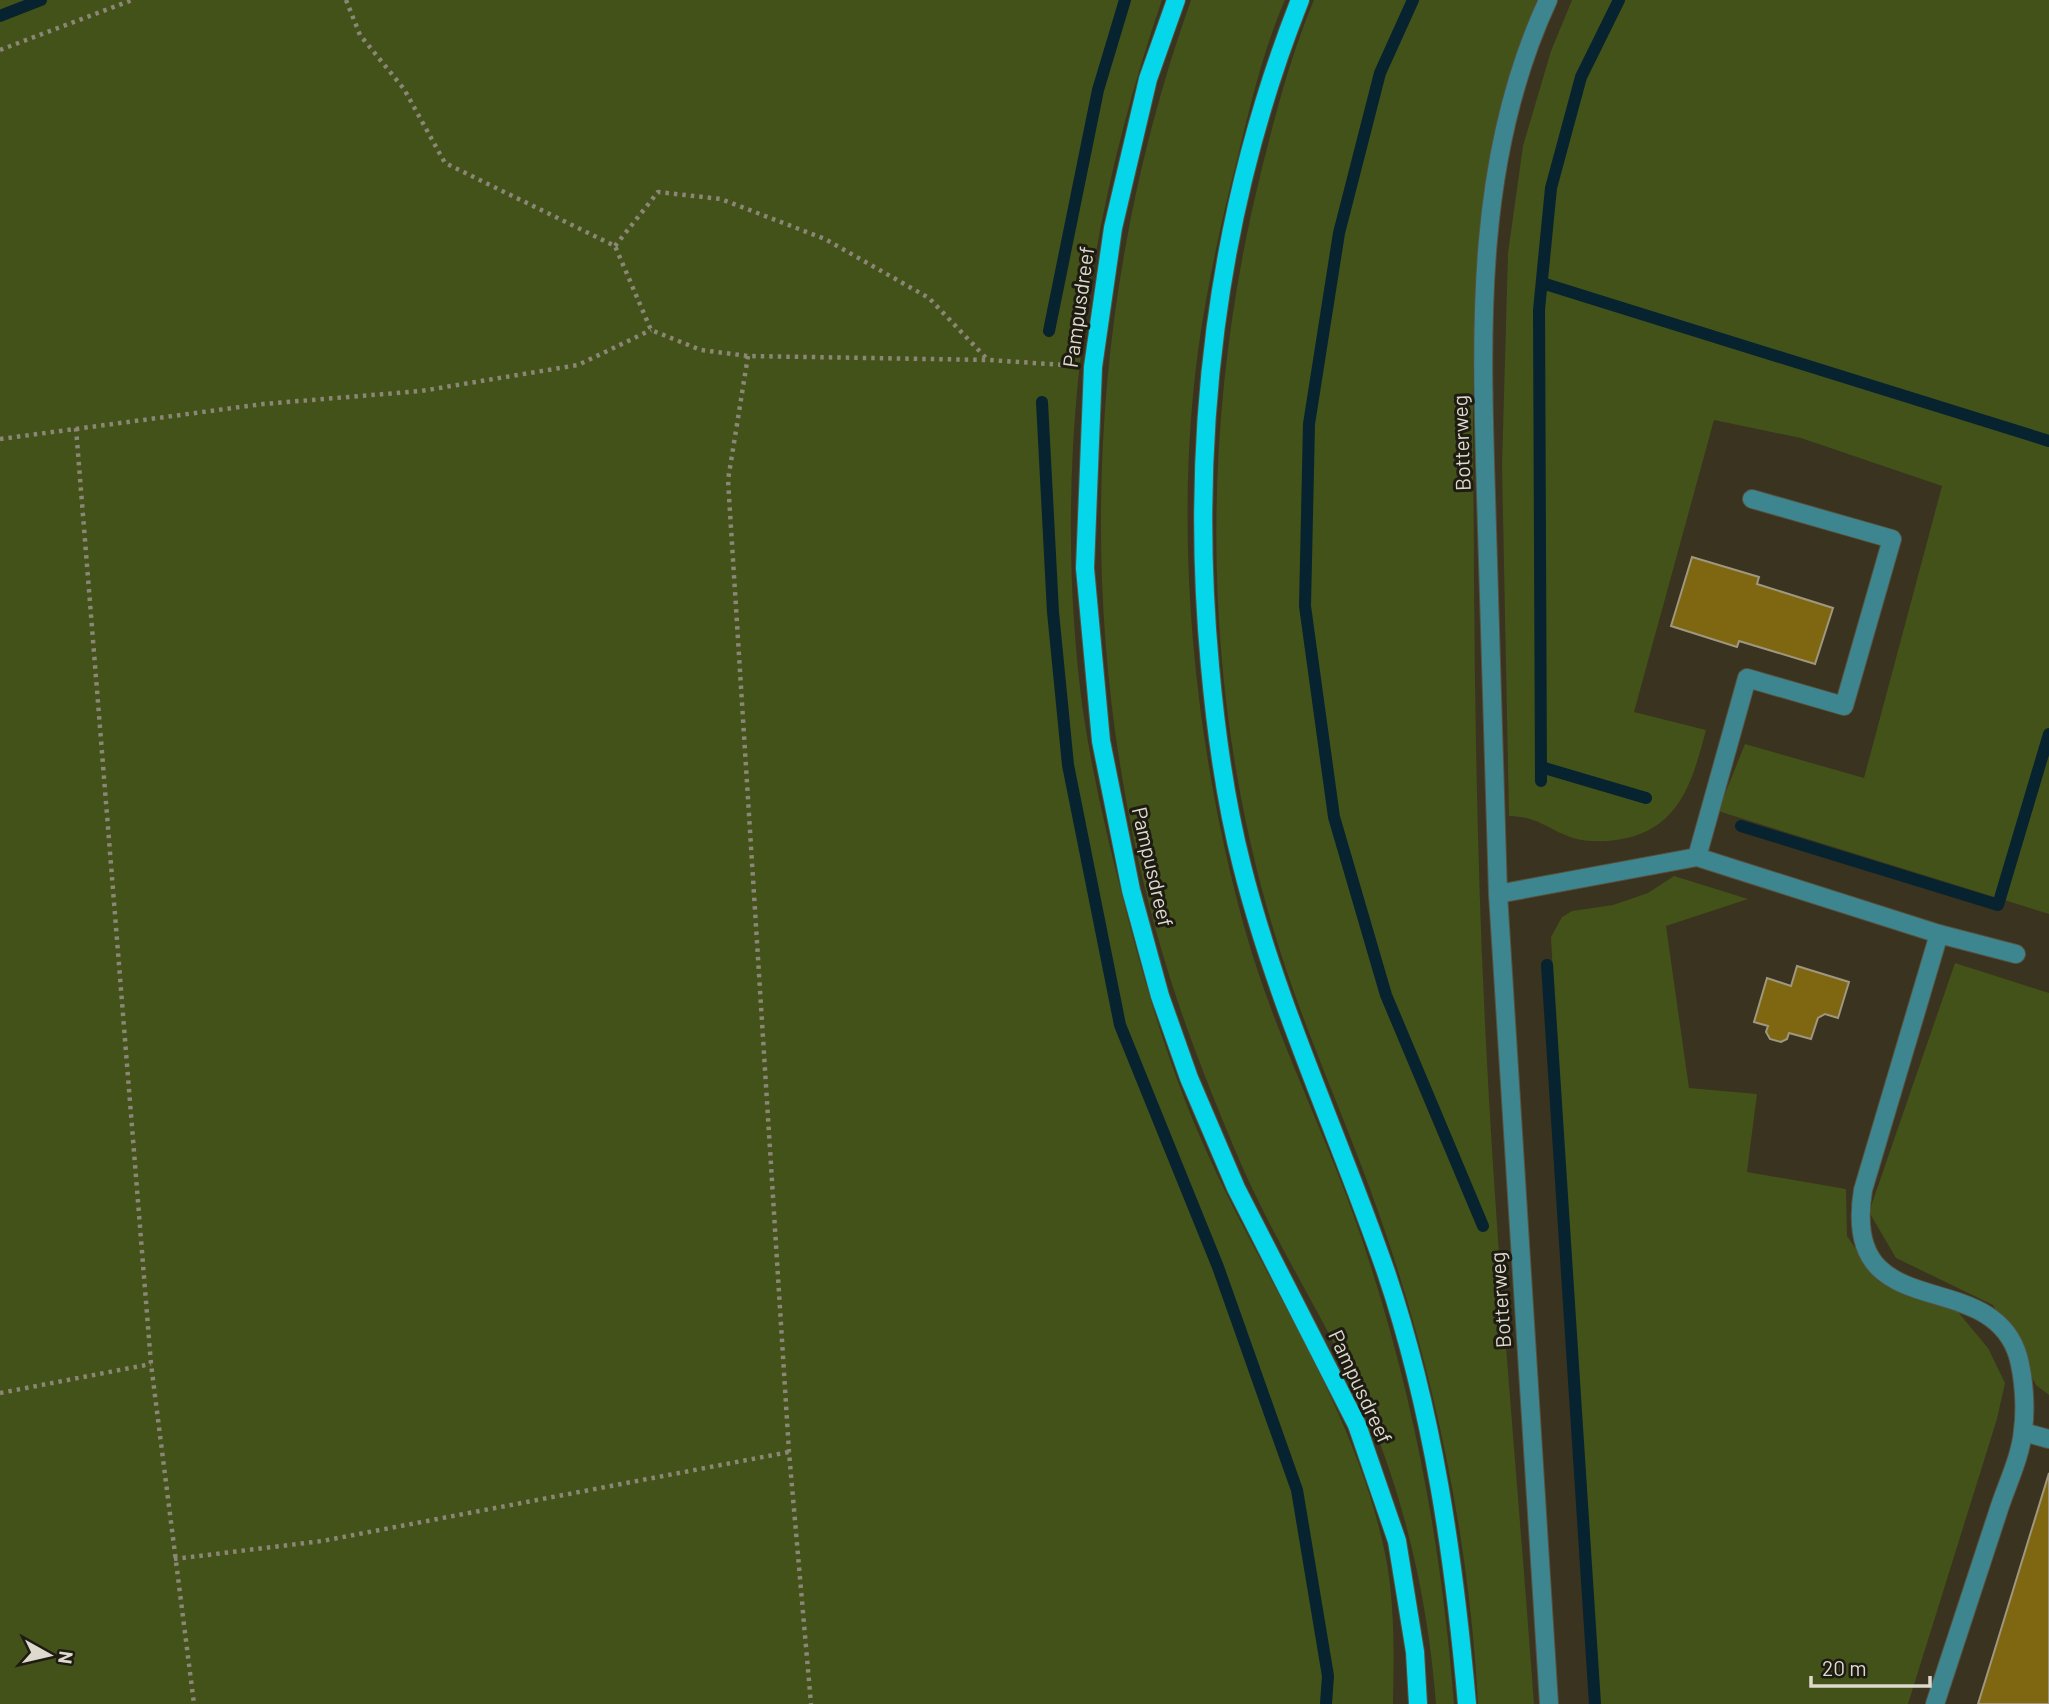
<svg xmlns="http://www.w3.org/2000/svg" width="2049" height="1704" viewBox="0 0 2049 1704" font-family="Barlow,sans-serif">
	<rect width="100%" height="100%" fill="#3a331f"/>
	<!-- green -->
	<g fill="#425219">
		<path d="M0,0H1162C1084,226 1051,473 1083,711C1093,778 1109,845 1126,911C1146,988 1169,1066 1201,1139C1261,1277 1354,1404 1385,1553C1395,1602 1394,1654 1393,1704H0Z"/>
		<path d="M1191,0H1285C1263,50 1250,107 1237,160C1223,214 1211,269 1202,324C1171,518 1192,737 1244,926C1272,1028 1321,1123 1356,1222C1411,1379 1441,1539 1454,1704H1436C1428,1601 1405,1497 1363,1402C1326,1321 1277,1246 1241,1164C1212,1096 1184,1026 1163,955C1071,643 1082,306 1191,0Z"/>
		<path d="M1314,0H1537C1460,182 1474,385 1474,578C1475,733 1478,888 1486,1043C1497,1263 1518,1484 1534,1704H1478C1469,1530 1430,1352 1370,1189C1337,1099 1299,1017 1272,925C1199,679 1200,415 1262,168C1276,112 1291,54 1314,0Z"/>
		<path d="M1572,0H2049V914L1718,811L1745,744L1864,778L1942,486L1801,438L1714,420L1634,712L1706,730C1692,784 1678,832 1616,840C1603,842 1585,842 1573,838C1546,829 1540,817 1509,816L1502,466L1508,253L1523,146L1551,51Z"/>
		<polygon points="1674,876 1748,899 1666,926 1689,1088 1757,1094 1747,1172 1846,1189 1847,1236 1878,1281 1958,1312 1988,1348 2005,1383 1997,1419 1908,1704 1590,1704 1551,937 1562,917 1572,911 1613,905 1648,893"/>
		<polygon points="1955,963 2049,993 2049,1395 2036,1385 1993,1305 1896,1258 1869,1212"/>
	</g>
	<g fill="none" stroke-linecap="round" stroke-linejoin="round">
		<!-- stream -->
		<g stroke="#07232f" stroke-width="12">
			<polyline points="1413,0 1380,73 1339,233 1309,424 1305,606 1334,817 1386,995 1483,1226"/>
			<polyline points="0,16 41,0"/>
			<polyline points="1542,283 2049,441"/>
			<polyline points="1049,331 1098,90 1125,0"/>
			<polyline points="1042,402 1053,612 1068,765 1120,1025 1218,1267 1297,1490 1328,1676 1326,1704"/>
			<polyline points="1541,767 1646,798"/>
			<polyline points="1541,781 1539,310 1551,188 1581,77 1619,0"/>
			<polyline points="1741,826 1998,905 2049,734"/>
			<polyline points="1547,965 1595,1704"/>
		</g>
	</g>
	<!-- building -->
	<g fill="#7f6711" stroke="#9f977f" stroke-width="2">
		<polygon points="1692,557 1759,577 1757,584 1833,608 1815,664 1739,641 1737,647 1671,626"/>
		<polygon points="1797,966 1849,982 1838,1018 1825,1014 1818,1018 1811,1039 1789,1033 1787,1039 1781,1042 1770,1039 1766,1032 1768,1026 1754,1022 1767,978 1791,986"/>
		<polygon points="2049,1473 2049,1704 1978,1704 1991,1662"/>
	</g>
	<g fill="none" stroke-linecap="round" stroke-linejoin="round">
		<!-- minor casing -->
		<g stroke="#57513e" stroke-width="20">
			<g id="minor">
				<path d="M1548,0C1470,168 1482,350 1487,529C1491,651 1494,772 1498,894L1697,857L1939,934L2016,954"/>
				<polyline points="1697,857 1747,678 1844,706 1892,539 1752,499"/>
				<polyline points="1498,894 1549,1704"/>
				<polyline points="2023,1432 2049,1439"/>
				<path d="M1935,1704C1956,1640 1977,1576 1998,1512C2006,1486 2021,1457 2023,1430C2026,1408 2024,1378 2018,1356C1990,1263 1840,1330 1863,1190L1939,934"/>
			</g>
		</g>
		<!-- major casing -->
		<g stroke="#57513e" stroke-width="20">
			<g id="major">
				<polyline points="1176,0 1148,79 1113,228 1093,367 1085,568 1101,741 1131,890 1160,996 1189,1078 1236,1188 1357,1425 1397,1541 1415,1652 1418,1704"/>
				<path d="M1300,0C1216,212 1189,440 1210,666C1216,733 1225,800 1242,866C1277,1005 1339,1136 1386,1272C1433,1411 1454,1558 1467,1704"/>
			</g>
		</g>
		<!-- path -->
		<g stroke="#8b8676" stroke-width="4.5" stroke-dasharray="3.5 5" stroke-linecap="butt">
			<polyline points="346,0 360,35 404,89 445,163 615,246 651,330 701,350 748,356 989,360 1064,365"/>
			<polyline points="0,50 132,0"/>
			<polyline points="615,246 658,192 721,199 825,239 929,298 988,360"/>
			<polyline points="748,356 728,480 789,1452 811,1704"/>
			<polyline points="76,428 151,1364 194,1704"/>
			<polyline points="0,439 263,404 421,391 578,365 651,330"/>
			<polyline points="0,1393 151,1364"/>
			<polyline points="174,1559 322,1541 789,1452"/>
		</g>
		<!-- minor -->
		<use href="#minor" stroke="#3e868f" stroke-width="18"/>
		<!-- major -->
		<use href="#major" stroke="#05d6ea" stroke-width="18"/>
	</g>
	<g text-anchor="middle" stroke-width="6" stroke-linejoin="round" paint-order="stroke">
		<!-- street labels -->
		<g font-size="21" fill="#ddd9cd" stroke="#1e1b12">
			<text transform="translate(1079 307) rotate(-82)" y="7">Pampusdreef</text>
			<text transform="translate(1462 443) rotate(-92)" y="7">Botterweg</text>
			<text transform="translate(1152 867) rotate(77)" y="7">Pampusdreef</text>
			<text transform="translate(1501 1300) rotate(-94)" y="7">Botterweg</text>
			<text transform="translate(1360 1387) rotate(65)" y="7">Pampusdreef</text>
		</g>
	</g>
	<!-- north arrow -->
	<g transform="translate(49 1655) rotate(98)" stroke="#1e1b12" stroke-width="5" paint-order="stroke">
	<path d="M0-5L12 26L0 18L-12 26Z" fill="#ddd9cd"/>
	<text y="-10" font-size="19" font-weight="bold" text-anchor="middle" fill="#ddd9cd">N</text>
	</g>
	<!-- scale -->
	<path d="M1811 1676v10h119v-10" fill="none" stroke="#ddd9cd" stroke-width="3.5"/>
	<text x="1822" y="1676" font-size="21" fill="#ddd9cd" stroke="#1e1b12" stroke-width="5" paint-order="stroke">20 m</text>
</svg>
